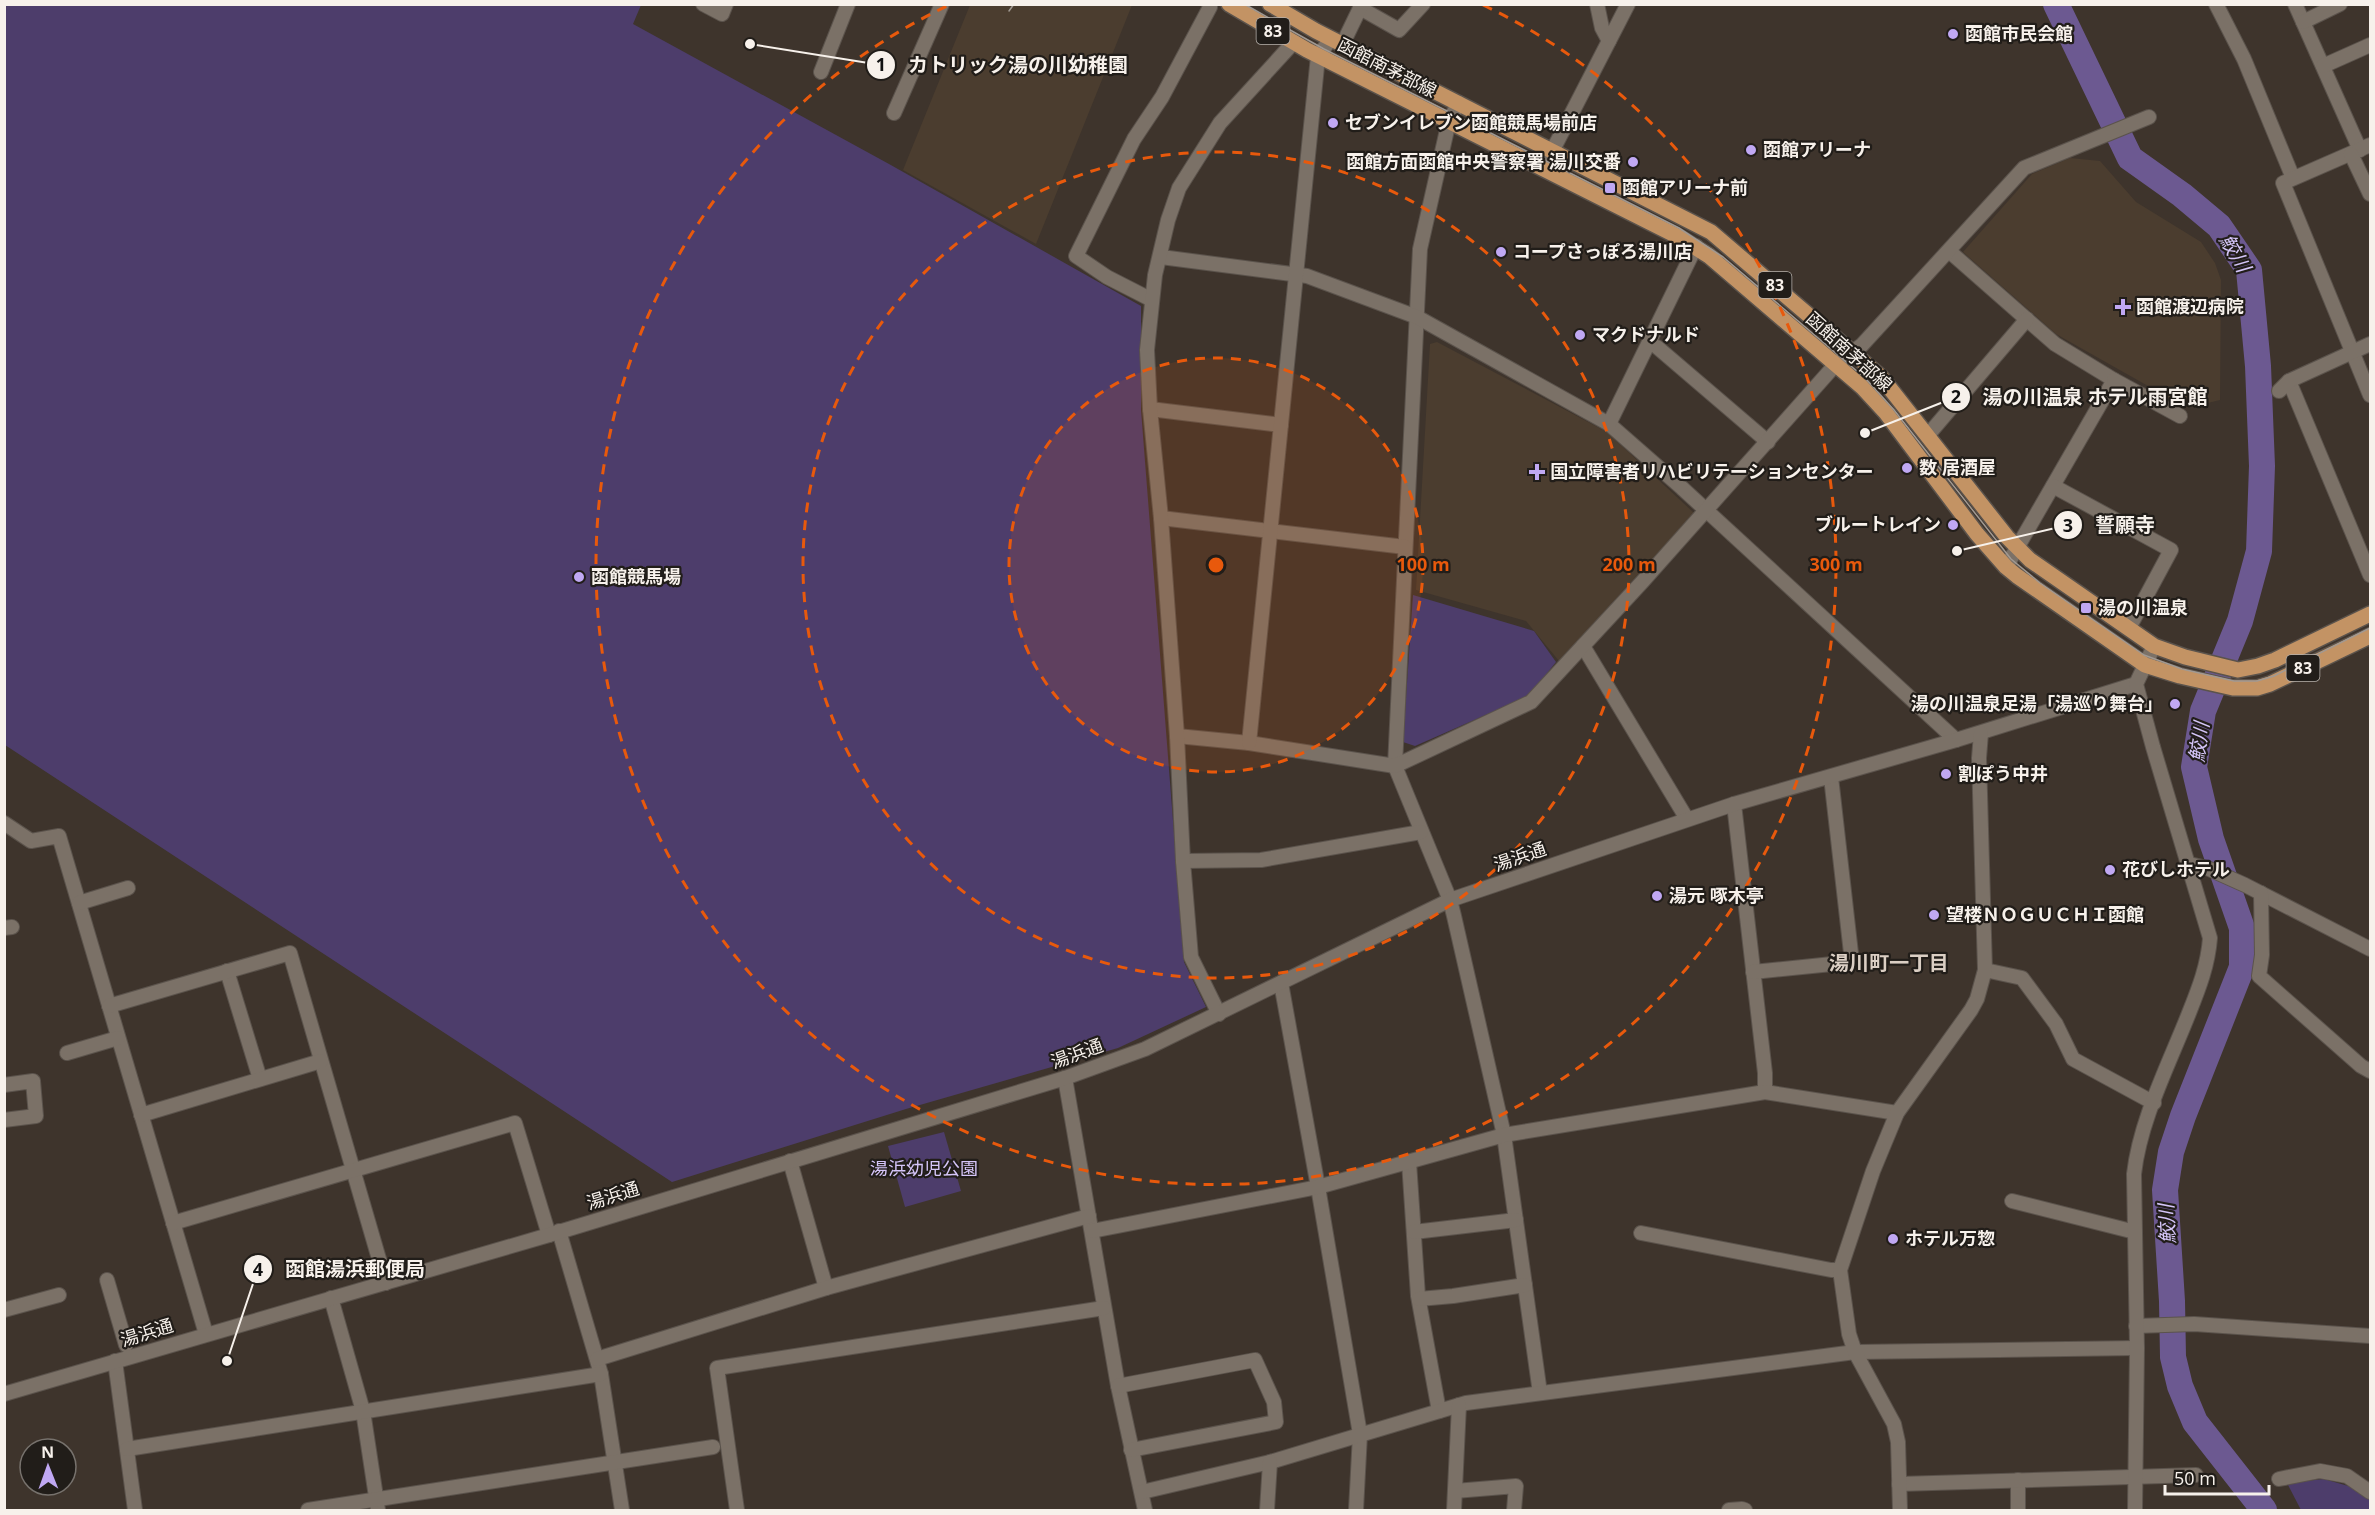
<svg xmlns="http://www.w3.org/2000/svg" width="2375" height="1515" viewBox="0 0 2375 1515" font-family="'Open Sans','Noto Sans JP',sans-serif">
	<rect width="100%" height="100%" fill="#3e342c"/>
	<!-- built -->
	<g fill="#4b3d2f">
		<polygon points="970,5 1132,5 1036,244 903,170"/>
		<polygon points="2070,158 2100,161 2136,202 2201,242 2215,263 2221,280 2220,400 2187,408 2056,334 1963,252 2032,174"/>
		<polygon points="1437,342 1607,432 1694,513 1559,661 1526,621 1416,590 1430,344"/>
	</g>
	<!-- green -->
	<g fill="#4d3d6b">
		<polygon points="5,5 641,5 633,24 889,164 1141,306 1141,410 1184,962 1206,1007 1118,1048 906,1109 672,1182 5,745"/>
		<polygon points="1413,595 1534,631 1556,662 1529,696 1415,746 1403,742"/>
		<polygon points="944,1132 961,1191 905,1207 888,1146"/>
		<polygon points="2324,1479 2355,1488 2370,1500 2370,1510 2301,1510 2287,1483"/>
	</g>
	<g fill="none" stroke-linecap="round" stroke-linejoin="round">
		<!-- river -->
		<polyline stroke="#6c5991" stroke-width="26" points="2056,4 2130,158 2182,195 2219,226 2249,270 2258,366 2262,466 2259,551 2240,621 2203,711 2194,767 2211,839 2242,928 2242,967 2183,1116 2171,1152 2165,1190 2172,1301 2173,1357 2180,1386 2195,1422 2264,1510"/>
		<!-- minor casing -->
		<g stroke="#5b534c" stroke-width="16">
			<g id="minor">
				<polyline points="703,4 722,14 726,4"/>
				<polyline points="1597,4 1602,28 1609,41"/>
				<polyline points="2216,4 2244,59 2293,178"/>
				<polyline points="2295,4 2360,150"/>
				<polyline points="1360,8 1399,30 1423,4"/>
				<polyline points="2303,22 2340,4"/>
				<polyline points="1347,35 1362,4"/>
				<polyline points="2323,66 2370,45"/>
				<polyline points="821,72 848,4"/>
				<polyline points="1459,103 1449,121 1420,249 1395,766 1450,900 1454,916 1504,1135 1540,1393"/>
				<polyline points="894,113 942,4"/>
				<polyline points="2370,145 2283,183 2370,395"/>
				<polyline points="2351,154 2370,194"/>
				<polyline points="1543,169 1628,4"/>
				<polyline points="1949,251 2055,344 2114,380 2006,567"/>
				<polyline points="1161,257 1307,276 1417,317 1609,424 1682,488 1956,740"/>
				<polyline points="1152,300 1107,277 1076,256 1134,139 1162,97 1210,7"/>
				<polyline points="1657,347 1768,442"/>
				<polyline points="2114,380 2180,416"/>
				<polyline points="2289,381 2370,575"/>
				<polyline points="2279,391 2289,381 2370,344"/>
				<polyline points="1150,409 1281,425"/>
				<polyline points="1609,424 1696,246"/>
				<polyline points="1928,435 2027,319"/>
				<polyline points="2053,486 2171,550 2129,628"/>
				<polyline points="1161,518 1405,547"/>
				<polyline points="1583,646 1687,819"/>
				<polyline points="1177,736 1249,743 1395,766 1531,702 1643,581 1836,364 1862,345 2024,168 2149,117"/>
				<polyline points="1249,743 1318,56 1331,39"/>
				<polyline points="1734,804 1765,1073 1765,1092"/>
				<polyline points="4,823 31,841 59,836 206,1334"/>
				<polyline points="1183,861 1261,860 1421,832"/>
				<polyline points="2189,864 2207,868 2245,885 2370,949"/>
				<polyline points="2261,893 2262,955 2259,976 2361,1066 2370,1071"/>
				<polyline points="79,903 128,888"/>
				<polyline points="4,928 12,927"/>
				<polyline points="1985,970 2022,978 2056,1024 2073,1059 2154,1103"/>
				<polyline points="227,971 260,1079"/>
				<polyline points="1753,972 1852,962 1831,777"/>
				<polyline points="1281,983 1318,1187 1360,1434 1356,1510"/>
				<polyline points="109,1006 290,953 386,1283"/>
				<polyline points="1219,1014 1191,957 1183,861 1177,736 1161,518 1150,409 1147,350 1155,275 1168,220 1179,188 1220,123 1293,43"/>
				<polyline points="67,1053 118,1038"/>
				<polyline points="1065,1078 1118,1386 1145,1510"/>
				<polyline points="4,1085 33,1081 36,1116 4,1120"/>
				<polyline points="141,1115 321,1061"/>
				<polyline points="790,1161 826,1288"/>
				<polyline points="1409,1162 1418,1296 1439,1411"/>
				<polyline points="2012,1201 2135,1232"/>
				<polyline points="173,1223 515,1123 549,1235"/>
				<polyline points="559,1231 601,1374 622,1510"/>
				<polyline points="1092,1231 1318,1187 1504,1135 1765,1092 1897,1113"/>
				<polyline points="1414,1232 1516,1220"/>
				<polyline points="1641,1233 1831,1270 1840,1270"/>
				<polyline points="107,1280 126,1345"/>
				<polyline points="331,1298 363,1411 378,1510"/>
				<polyline points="1419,1299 1453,1296 1525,1285"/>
				<polyline points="4,1310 59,1295"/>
				<polyline points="2136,1326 2194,1324 2370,1336"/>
				<polyline points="597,1359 826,1288 1089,1216"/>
				<polyline points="115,1361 135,1510"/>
				<polyline points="1118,1386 1255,1360 1274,1402 1276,1422 1131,1450"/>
				<polyline points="4,1394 549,1235 1065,1078 1145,1049 1450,900 1734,804 1956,740 2136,684"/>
				<polyline points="127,1449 601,1374"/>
				<polyline points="2279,1479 2320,1471 2347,1476 2370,1492"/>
				<polyline points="2018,1480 2018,1510"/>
				<polyline points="1899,1484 2196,1475"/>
				<polyline points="1455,1491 1516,1486 1514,1510"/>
				<polyline points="1142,1492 1270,1462 1466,1403 1855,1352 2137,1348"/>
				<polyline points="308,1510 713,1447"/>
				<polyline points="737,1510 717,1368 1104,1308"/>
				<polyline points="1267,1510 1270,1462"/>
				<polyline points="1454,1510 1459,1405"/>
				<polyline points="1729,1510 1742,1509 1745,1510"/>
				<polyline points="1900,1510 1898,1442 1894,1424 1855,1352 1849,1334 1840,1270 1873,1171 1897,1113 1971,1010 1977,999 1985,970 1979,758 1981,733"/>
				<path d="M2135,1510L2137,1348L2134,1174C2140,1120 2169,1064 2189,1013C2199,988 2208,965 2210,938L2153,747L2136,684L2154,646"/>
			</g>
		</g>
		<!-- major casing -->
		<g stroke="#5b534c" stroke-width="18">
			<g id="major">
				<polyline points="1229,4 1307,50 1675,235 1709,256 1862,387 1886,413 1977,534 2006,567 2017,576 2145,665 2180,676 2233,688 2257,688 2270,684 2370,636"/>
				<polyline points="1270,4 1316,31 1711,232 1881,377 2007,537 2030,560 2154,646 2185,657 2238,670 2258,666 2275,660 2370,614"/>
			</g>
		</g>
		<!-- minor -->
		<use href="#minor" stroke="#7b7167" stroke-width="14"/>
		<!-- major -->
		<use href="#major" stroke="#c39364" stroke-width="15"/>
		<!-- tram -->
		<g stroke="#a19992" stroke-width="1.5">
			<polyline points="1244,4 1324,49 1679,228 1723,257 1865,378 1894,410 2011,559 2040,583 2144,655 2182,669 2234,681 2257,681 2274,676 2370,628"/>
			<polyline points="1009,11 1014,4"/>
		</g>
	</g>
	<!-- distance rings -->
	<circle cx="1216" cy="565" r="207" fill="#e8590c" fill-opacity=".12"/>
	<g fill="none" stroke="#e8590c" stroke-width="3" stroke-dasharray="10 8">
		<circle cx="1216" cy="565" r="207"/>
		<circle cx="1216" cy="565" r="413"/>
		<path d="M1483 5A620 620 0 1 1 949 5"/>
	</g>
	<!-- markers -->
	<g fill="#c0a8f3" stroke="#211d19" stroke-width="2">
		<circle cx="1953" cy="34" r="6"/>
		<circle cx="1333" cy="123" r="6"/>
		<circle cx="1751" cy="150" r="6"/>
		<circle cx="1633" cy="162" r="6"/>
		<rect x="1604" y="182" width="12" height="12" rx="3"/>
		<circle cx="1501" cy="252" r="6"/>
		<path d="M2120 298h6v6h6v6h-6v6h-6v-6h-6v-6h6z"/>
		<circle cx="1580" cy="335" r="6"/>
		<circle cx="1907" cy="468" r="6"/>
		<path d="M1534 463h6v6h6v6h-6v6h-6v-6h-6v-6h6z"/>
		<circle cx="1953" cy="525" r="6"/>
		<circle cx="579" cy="577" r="6"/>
		<rect x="2080" y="602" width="12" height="12" rx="3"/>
		<circle cx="2175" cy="704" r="6"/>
		<circle cx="1946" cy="774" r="6"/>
		<circle cx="2110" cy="870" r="6"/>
		<circle cx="1657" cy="896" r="6"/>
		<circle cx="1934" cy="915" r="6"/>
		<circle cx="1893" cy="1239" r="6"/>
	</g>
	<g text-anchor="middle" stroke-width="4.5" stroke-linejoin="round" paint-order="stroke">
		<!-- shield labels -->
		<g fill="#211d19" stroke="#b7b1ac" stroke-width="1.5">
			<rect x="1256.5" y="18" width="33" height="26" rx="4.5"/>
			<rect x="1758.5" y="272" width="33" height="26" rx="4.5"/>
			<rect x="2286.5" y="655" width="33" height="26" rx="4.5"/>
		</g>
		<g font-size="16" font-weight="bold" fill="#f7f1eb">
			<text x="1273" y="37">83</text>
			<text x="1775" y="291">83</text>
			<text x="2303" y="674">83</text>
		</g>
		<!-- poi labels -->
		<g font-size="18" font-weight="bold" fill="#f7f1eb" stroke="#211d19" text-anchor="start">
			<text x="1965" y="40">函館市民会館</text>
			<text x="1345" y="129">セブンイレブン函館競馬場前店</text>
			<text x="1763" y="156">函館アリーナ</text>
			<text x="1621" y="168" text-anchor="end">函館方面函館中央警察署 湯川交番</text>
			<text x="1622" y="194">函館アリーナ前</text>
			<text x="1513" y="258">コープさっぽろ湯川店</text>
			<text x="2136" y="313">函館渡辺病院</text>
			<text x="1592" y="341">マクドナルド</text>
			<text x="1919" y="474">数 居酒屋</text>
			<text x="1550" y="478">国立障害者リハビリテーションセンター</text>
			<text x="1941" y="531" text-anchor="end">ブルートレイン</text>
			<text x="591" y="583">函館競馬場</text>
			<text x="2098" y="614">湯の川温泉</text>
			<text x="2163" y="710" text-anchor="end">湯の川温泉足湯「湯巡り舞台」</text>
			<text x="1958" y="780">割ぽう中井</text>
			<text x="2122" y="876">花びしホテル</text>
			<text x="1669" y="902">湯元 啄木亭</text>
			<text x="1946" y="921">望楼ＮＯＧＵＣＨＩ函館</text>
			<text x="1905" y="1245">ホテル万惣</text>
		</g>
		<!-- street labels -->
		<g font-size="18" fill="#f7f1eb" stroke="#211d19">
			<text transform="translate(1387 68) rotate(27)" y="6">函館南茅部線</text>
			<text transform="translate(1849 352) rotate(42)" y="6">函館南茅部線</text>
			<text transform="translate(1520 857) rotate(-19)" y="6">湯浜通</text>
			<text transform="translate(1077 1054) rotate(-20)" y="6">湯浜通</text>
			<text transform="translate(613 1196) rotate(-17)" y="6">湯浜通</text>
			<text transform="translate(147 1333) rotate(-17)" y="6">湯浜通</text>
		</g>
		<!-- park labels -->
		<g font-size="18" fill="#d5c5f9" stroke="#211d19">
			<text x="924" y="1175">湯浜幼児公園</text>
		</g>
		<!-- water labels -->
		<g font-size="20" font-style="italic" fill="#d4c5f8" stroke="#211d19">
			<text transform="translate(2235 253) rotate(60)" y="7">鮫川</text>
			<text transform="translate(2199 742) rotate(-82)" y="7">鮫川</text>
			<text transform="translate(2167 1224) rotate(-93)" y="7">鮫川</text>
		</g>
		<!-- neighbourhood labels -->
		<g font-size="20" font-weight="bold" fill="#dbcfc4" stroke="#211d19">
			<text x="1889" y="970">湯川町一丁目</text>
		</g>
	</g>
	<circle cx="1216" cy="565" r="9" fill="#e8590c" stroke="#211d19" stroke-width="3"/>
	<g font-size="18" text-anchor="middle" font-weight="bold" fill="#e8590c" stroke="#211d19" stroke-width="4.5" stroke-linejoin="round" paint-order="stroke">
		<text x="1423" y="571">100 m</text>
		<text x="1629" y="571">200 m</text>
		<text x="1836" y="571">300 m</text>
	</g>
	<!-- callouts -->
	<path fill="none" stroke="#f7f1eb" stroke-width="2" d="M750 44L881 65M1865 433L1956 397M1957 551L2068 525M227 1361L258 1269"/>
	<g fill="#f7f1eb" stroke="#211d19" stroke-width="2">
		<circle cx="750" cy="44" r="6"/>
		<circle cx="1865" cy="433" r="6"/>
		<circle cx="1957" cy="551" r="6"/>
		<circle cx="227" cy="1361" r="6"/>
		<circle cx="881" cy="65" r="15"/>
		<circle cx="1956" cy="397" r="15"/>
		<circle cx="2068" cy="525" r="15"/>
		<circle cx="258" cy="1269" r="15"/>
	</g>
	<g font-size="18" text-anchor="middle" font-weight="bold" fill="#111">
		<text x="881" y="71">1</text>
		<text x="1956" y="403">2</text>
		<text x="2068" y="532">3</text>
		<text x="258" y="1276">4</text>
	</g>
	<g font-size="20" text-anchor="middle" font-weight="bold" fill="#f7f1eb" stroke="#211d19" stroke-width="4.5" stroke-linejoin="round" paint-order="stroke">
		<text x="1018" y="72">カトリック湯の川幼稚園</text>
		<text x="2095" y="404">湯の川温泉 ホテル雨宮館</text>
		<text x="2125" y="532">誓願寺</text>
		<text x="355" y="1276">函館湯浜郵便局</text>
	</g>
	<!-- border -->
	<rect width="2375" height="1515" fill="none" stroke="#f7f1eb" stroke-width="12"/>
	<!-- north arrow -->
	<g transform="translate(48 1467) rotate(359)"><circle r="28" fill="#211d19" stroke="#77726d" stroke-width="1.5"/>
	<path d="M0-4.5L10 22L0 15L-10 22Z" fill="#c0a8f3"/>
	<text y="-9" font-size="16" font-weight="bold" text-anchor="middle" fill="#f7f1eb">N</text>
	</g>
	<!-- scale -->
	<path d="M2165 1485v9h104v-9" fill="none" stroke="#f7f1eb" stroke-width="3"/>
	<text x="2174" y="1485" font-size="18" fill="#f7f1eb" stroke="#211d19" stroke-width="4.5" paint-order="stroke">50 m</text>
</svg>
